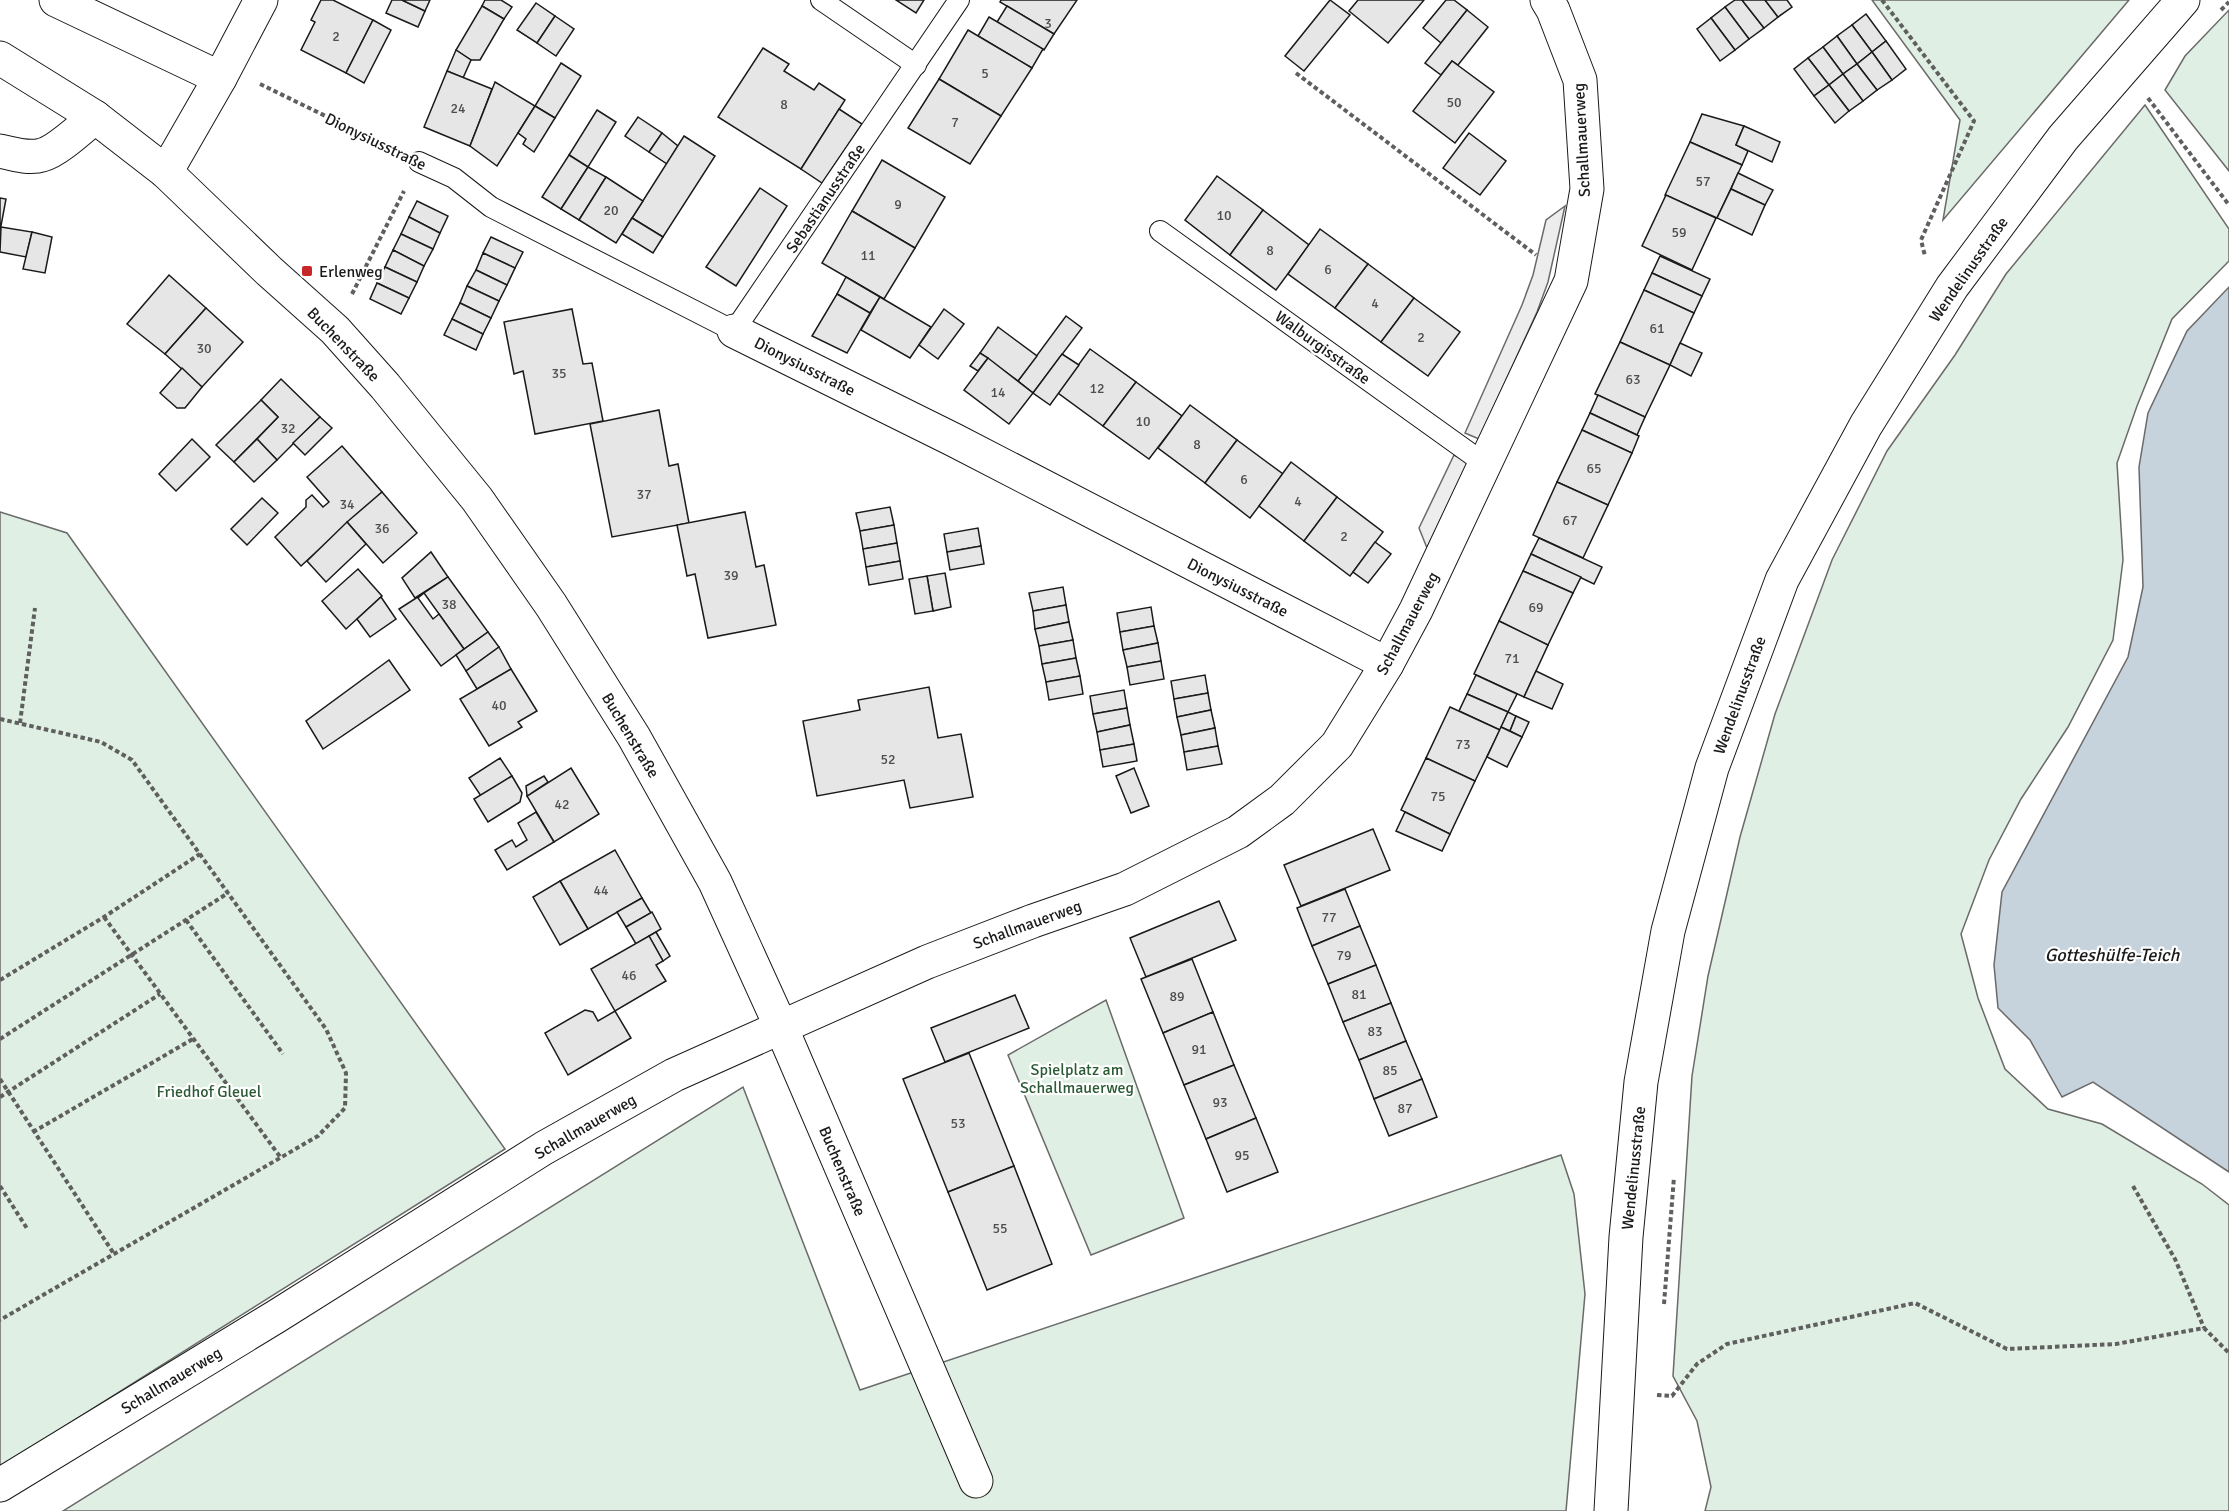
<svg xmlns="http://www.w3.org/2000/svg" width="2229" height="1511" viewBox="0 0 2229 1511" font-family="Signika,sans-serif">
	<rect width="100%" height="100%" fill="#fff"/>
	<!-- green -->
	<g fill="#e0efe3" stroke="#6a6a6a" stroke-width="1.5">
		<polygon points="1872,0 2129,0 1943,220 1960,120"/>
		<polygon points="2229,10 2229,171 2165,90 2185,56"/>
		<polygon points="2145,105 2229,229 2229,261 2172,319 2137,406 2117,463 2123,560 2113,640 2068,727 2021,799 1989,860 1961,934 1978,998 2005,1069 2048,1109 2102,1124 2202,1184 2229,1205 2229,1511 1705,1511 1711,1487 1697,1421 1673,1376 1692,1076 1708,976 1740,837 1775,714 1832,560 1887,451 1955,355 2006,274"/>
		<polygon points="0,512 67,533 505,1149 0,1467"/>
		<polygon points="1106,1000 1184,1218 1091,1255 1008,1055"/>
		<polygon points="743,1087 860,1390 1561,1155 1574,1194 1585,1294 1566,1511 63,1511"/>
	</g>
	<!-- parking -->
	<g fill="#ededed" stroke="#6a6a6a" stroke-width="1.5">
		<polygon points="1565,206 1548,282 1537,312 1479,439 1465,433 1522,305 1533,275 1546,220"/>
		<polygon points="1454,455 1468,462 1427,548 1419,528"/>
	</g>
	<!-- water -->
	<polygon fill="#c6d2dc" stroke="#6a6a6a" stroke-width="1.5" points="2229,287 2229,1172 2093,1082 2062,1097 2030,1040 1998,1008 1994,965 2002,892 2128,657 2143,587 2139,467 2148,413 2187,331"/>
	<!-- building -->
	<g fill="#e6e6e6" stroke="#1a1a1a" stroke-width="1.5">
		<polygon points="321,0 333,0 373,20 346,73 301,50 315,22 311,20"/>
		<polygon points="392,0 402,0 425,11 418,27 386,13"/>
		<polygon points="402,0 430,0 425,11"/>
		<polygon points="485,0 501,0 512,7 504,19 482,6"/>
		<polygon points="896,0 924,0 916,13"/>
		<polygon points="1001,0 1077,0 1054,34 1000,2"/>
		<polygon points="1330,0 1350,15 1304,71 1285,56"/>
		<polygon points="1358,0 1424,0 1388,43 1349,11"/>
		<polygon points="1446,0 1454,0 1467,10 1441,43 1423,28"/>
		<polygon points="1735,0 1742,0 1764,28 1749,39 1725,7"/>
		<polygon points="1742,0 1765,0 1778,17 1764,28"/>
		<polygon points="1765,0 1787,0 1792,7 1778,17"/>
		<polygon points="536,3 555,16 537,43 517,30"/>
		<polygon points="482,6 504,19 480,60 471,60 456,50"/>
		<polygon points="1007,6 1054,34 1044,50 997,22"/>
		<polygon points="1725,7 1749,39 1735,50 1711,18"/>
		<polygon points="1467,10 1488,27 1458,65 1452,61 1441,75 1425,63"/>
		<polygon points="1866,14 1886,41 1872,52 1852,25"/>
		<polygon points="555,16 574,29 556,56 537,43"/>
		<polygon points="989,17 1043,49 1032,68 978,36"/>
		<polygon points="1711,18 1735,50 1720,61 1697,29"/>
		<polygon points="373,20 391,30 364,83 346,73"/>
		<polygon points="1852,25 1872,52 1857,64 1837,36"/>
		<polygon points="968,30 1032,68 1001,116 939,79"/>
		<polygon points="1837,36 1857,64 1843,74 1823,47"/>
		<polygon points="1886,41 1906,69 1892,80 1872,52"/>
		<polygon points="1823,47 1843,74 1829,85 1808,58"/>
		<polygon points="763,48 789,64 784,71 814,90 819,83 845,100 801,169 718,117"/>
		<polygon points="456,50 471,60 463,78 447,71"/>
		<polygon points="1872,52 1892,80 1877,90 1857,64"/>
		<polygon points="1808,58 1829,85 1814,96 1794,69"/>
		<polygon points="1452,61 1494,92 1455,143 1413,111"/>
		<polygon points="561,63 581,76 555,118 535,106"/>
		<polygon points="1857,64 1877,90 1863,101 1843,74"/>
		<polygon points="447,71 492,89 470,146 424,127"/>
		<polygon points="1843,74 1863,101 1849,111 1829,85"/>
		<polygon points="939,79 1001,116 970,164 908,128"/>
		<polygon points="495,82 535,106 497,166 470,146"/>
		<polygon points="1829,85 1849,111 1835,123 1814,96"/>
		<polygon points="535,106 555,118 534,152 523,144 526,139 518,133"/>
		<polygon points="839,109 862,124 822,183 801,169"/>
		<polygon points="597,110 616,122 588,167 569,155"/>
		<polygon points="1702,114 1744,126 1736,145 1748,151 1742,165 1690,142"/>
		<polygon points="638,117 662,133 649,152 625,136"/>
		<polygon points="1744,126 1780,142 1772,162 1736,145"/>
		<polygon points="662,133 678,146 667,164 649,152"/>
		<polygon points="1469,133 1506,161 1480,195 1443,168"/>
		<polygon points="684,136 715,156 663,237 632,218"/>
		<polygon points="1690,142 1742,165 1717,218 1665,195"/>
		<polygon points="569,155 588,167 561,209 542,197"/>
		<polygon points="882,160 945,197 915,248 852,211"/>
		<polygon points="588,167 606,177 579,220 561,209"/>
		<polygon points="1738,173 1773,190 1765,205 1731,189"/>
		<polygon points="1217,176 1263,210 1230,255 1185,220"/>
		<polygon points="606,177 643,201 616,243 579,220"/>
		<polygon points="760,188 787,206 736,286 706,267"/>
		<polygon points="1731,189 1765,205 1752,235 1717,218"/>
		<polygon points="1666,195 1716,218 1692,270 1642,246"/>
		<polygon points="0,198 6,199 0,231"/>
		<polygon points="417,201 448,216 440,233 409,217"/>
		<polygon points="1263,210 1309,245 1276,290 1230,255"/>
		<polygon points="852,211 915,248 884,299 822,263"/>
		<polygon points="409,217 440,233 433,249 401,234"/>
		<polygon points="632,218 663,237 653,253 622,234"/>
		<polygon points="1,227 32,232 26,257 0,252"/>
		<polygon points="1320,229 1368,264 1335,308 1288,274"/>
		<polygon points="32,232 52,237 45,273 23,269"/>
		<polygon points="401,234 433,249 424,266 393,250"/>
		<polygon points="491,237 523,252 515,268 483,253"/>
		<polygon points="393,250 424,266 417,282 385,267"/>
		<polygon points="483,253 515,268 507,285 476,270"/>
		<polygon points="1660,256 1710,279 1702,296 1652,273"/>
		<polygon points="1368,264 1414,298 1381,342 1335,308"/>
		<polygon points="385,267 417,282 409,298 377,283"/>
		<polygon points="476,270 507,285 499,301 467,286"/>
		<polygon points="1652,273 1702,296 1694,313 1644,290"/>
		<polygon points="169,275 206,308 165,354 127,324"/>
		<polygon points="846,277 880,297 870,313 837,294"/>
		<polygon points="377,283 409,298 401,314 370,299"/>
		<polygon points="467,286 499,301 491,318 460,303"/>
		<polygon points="1644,290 1694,313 1670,365 1620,342"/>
		<polygon points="837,294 870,313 847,353 812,336"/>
		<polygon points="880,297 931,327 910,358 861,330"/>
		<polygon points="1414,298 1460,332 1428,376 1381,342"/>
		<polygon points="460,303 491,318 483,334 452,319"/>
		<polygon points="206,308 243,342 202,387 165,354"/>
		<polygon points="572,309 583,364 592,363 603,421 535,434 523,371 514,374 504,322"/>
		<polygon points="944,309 964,324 938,359 919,345"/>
		<polygon points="1066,316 1082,328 1033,393 1018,381"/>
		<polygon points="452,319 483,334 476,350 444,335"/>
		<polygon points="998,327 1037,356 1018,381 980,353"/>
		<polygon points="1620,342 1670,365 1645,417 1595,394"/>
		<polygon points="1680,343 1702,353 1691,376 1670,365"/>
		<polygon points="1090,349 1136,382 1103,426 1058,393"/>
		<polygon points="980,353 988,358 978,371 970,366"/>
		<polygon points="1062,354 1079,365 1050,405 1033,393"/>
		<polygon points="988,358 1033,393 1009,424 964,390"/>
		<polygon points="182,368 202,387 185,408 177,408 160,393"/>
		<polygon points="281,379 320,417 277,460 257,439 278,417 261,400"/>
		<polygon points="1136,382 1182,416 1149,459 1103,426"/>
		<polygon points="1598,395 1645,417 1637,435 1590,413"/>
		<polygon points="261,400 278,417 234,462 216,445"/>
		<polygon points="1190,405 1237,440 1205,483 1158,448"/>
		<polygon points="659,410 669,466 678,464 689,523 612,537 590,424"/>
		<polygon points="1590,413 1639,436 1632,453 1582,430"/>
		<polygon points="320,417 332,428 305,455 293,443"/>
		<polygon points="1582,430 1632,453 1608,505 1557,482"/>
		<polygon points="192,439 210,457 176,491 159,474"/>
		<polygon points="257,439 277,460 254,482 234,462"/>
		<polygon points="1237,440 1283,474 1250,518 1205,483"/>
		<polygon points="342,446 382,492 301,566 275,537 306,507 306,500 312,495 323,507 329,502 307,477"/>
		<polygon points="1291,462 1337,497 1304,541 1259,506"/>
		<polygon points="1557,482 1608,505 1583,558 1533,535"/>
		<polygon points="382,492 417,533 383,563 347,522"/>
		<polygon points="1337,497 1383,532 1350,576 1304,541"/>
		<polygon points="262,498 278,513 247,545 231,529"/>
		<polygon points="890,507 894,525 860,531 856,513"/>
		<polygon points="745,512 756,567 764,565 776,625 708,638 695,574 687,576 677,525"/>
		<polygon points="347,522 366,544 326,582 307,561"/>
		<polygon points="894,525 897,543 863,549 860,531"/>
		<polygon points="978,528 981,546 947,552 944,534"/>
		<polygon points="1539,538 1602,567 1594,584 1531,554"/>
		<polygon points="1375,542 1391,554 1368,583 1353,572"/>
		<polygon points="897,543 900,561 866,567 863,549"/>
		<polygon points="981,546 984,564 950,570 947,552"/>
		<polygon points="431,552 448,577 415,598 402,578"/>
		<polygon points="1531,554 1581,577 1573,593 1523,571"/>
		<polygon points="900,561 903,579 869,585 866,567"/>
		<polygon points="358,569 382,596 346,629 322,601"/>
		<polygon points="1523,571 1573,593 1548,645 1499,621"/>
		<polygon points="945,573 951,607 933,611 927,576"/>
		<polygon points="927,576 933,611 915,614 909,579"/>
		<polygon points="448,577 488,632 464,649 424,593"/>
		<polygon points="1063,587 1066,605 1033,611 1029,593"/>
		<polygon points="424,593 418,598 433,619 439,614 464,649 441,666 399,609"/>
		<polygon points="381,597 396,619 370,637 357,619"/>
		<polygon points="1066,605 1069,622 1035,629 1033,611"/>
		<polygon points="1151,607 1154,626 1120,632 1117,613"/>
		<polygon points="1499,621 1548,645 1524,697 1474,674"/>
		<polygon points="1069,622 1073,640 1039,646 1035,629"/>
		<polygon points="1154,626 1158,643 1123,650 1120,632"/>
		<polygon points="488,632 499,647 466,671 456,655"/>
		<polygon points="1073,640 1076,658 1042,664 1039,646"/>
		<polygon points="1158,643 1161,661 1127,667 1123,650"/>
		<polygon points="499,647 511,669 477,689 466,671"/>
		<polygon points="1076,658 1080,676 1046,682 1042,664"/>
		<polygon points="389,660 410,690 323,749 306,721"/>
		<polygon points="1161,661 1164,679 1130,685 1127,667"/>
		<polygon points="511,669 537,711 518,722 522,727 489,746 460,699"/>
		<polygon points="1536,671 1563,684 1552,709 1524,697"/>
		<polygon points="1205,675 1208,693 1174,699 1171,681"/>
		<polygon points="1476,675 1517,694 1508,712 1467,694"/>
		<polygon points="1080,676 1083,694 1049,700 1046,682"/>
		<polygon points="929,687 938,738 961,734 973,797 910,808 904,780 817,796 803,721 860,710 858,700"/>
		<polygon points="1124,690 1127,708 1093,714 1090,696"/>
		<polygon points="1208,693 1211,710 1177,717 1174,699"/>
		<polygon points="1467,694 1508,712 1500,730 1459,711"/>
		<polygon points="1450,707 1500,730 1475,781 1426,758"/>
		<polygon points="1127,708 1130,725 1097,732 1093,714"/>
		<polygon points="1211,710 1215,728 1181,735 1177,717"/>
		<polygon points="1508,712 1516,716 1510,731 1501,727"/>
		<polygon points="1516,716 1529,722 1522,737 1510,731"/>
		<polygon points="1130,725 1134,744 1100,750 1097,732"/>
		<polygon points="1501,727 1522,737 1507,767 1487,757"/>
		<polygon points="1215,728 1218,746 1184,752 1181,735"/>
		<polygon points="1134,744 1137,761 1103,767 1100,750"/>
		<polygon points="1218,746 1222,764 1187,770 1184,752"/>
		<polygon points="500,758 512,776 481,796 469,778"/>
		<polygon points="1426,758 1475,781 1450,834 1401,810"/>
		<polygon points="571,768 599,814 554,842 527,796"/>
		<polygon points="1134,768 1149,806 1131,813 1116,776"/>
		<polygon points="512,776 522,793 520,802 488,822 474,799"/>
		<polygon points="544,776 548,782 527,796 526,786"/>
		<polygon points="536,812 554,842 507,870 495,850 512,840 516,847 527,840 518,823"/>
		<polygon points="1405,812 1450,834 1442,851 1396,831"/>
		<polygon points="1373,829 1390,870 1301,906 1284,865"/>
		<polygon points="615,850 642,898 588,929 560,881"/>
		<polygon points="560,881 588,929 560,945 533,897"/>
		<polygon points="1345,889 1360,926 1312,946 1297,908"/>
		<polygon points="642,898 651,913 626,927 617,912"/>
		<polygon points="1219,901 1236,940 1146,977 1130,938"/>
		<polygon points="652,912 661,929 636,944 626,927"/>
		<polygon points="1360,926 1376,965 1328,984 1312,946"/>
		<polygon points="656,932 670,956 663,961 649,936"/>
		<polygon points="649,936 663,961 656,965 666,981 615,1011 591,969"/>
		<polygon points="1192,959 1213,1012 1163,1033 1141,979"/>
		<polygon points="1376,965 1391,1003 1343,1022 1328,984"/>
		<polygon points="1015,995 1029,1028 945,1062 931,1028"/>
		<polygon points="1391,1003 1406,1041 1359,1060 1343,1022"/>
		<polygon points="585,1010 593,1012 598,1021 615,1011 631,1038 568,1075 545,1033"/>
		<polygon points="1213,1012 1234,1065 1184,1085 1163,1033"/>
		<polygon points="1406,1041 1422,1079 1374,1099 1359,1060"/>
		<polygon points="969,1053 1014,1166 948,1192 903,1079"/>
		<polygon points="1234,1065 1256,1118 1206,1139 1184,1085"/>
		<polygon points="1422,1079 1437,1117 1389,1136 1374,1099"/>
		<polygon points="1256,1118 1278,1172 1227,1192 1206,1139"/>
		<polygon points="1014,1166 1052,1264 987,1290 948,1192"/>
	</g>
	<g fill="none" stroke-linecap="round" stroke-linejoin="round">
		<!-- lane casing -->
		<g stroke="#1a1a1a" stroke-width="22">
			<g id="lane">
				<polyline points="821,0 916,65"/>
				<polyline points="419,162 454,178 491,207 734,331 959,0"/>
				<polyline points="1160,231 1485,464"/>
			</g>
		</g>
		<!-- street casing -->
		<g stroke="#1a1a1a" stroke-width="35">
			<g id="street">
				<polyline points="56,0 220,78"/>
				<polyline points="0,58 95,117 166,172 269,271 335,330 385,386 477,499 551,605 634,737 715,882 781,1027 976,1481"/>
				<path d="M0,151C13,154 29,159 42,155C56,152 83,127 95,117"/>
				<polyline points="166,172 220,78 261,0"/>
				<polyline points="734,331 954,440 1387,664"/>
				<polyline points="0,1485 277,1316 544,1148 674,1075 927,962 1033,921 1125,889 1238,832 1282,800 1337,745 1387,664 1416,610 1571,281 1587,189 1580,80 1553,10 1547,0"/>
			</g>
		</g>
		<!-- secondary casing -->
		<g stroke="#1a1a1a" stroke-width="35">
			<polyline id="secondary" points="1611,1511 1626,1237 1641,1082 1668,931 1712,768 1782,580 1866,425 1952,287 2063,138 2183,0"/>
		</g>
		<!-- path -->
		<g stroke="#5f5f5f" stroke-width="4" stroke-dasharray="4.5 3" stroke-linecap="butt">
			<polyline points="1882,0 1974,121 1921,240 1925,256"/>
			<polyline points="2221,10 2229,2"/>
			<polyline points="1296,73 1536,255"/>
			<polyline points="260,84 391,148"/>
			<polyline points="2148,98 2229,205"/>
			<polyline points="352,294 404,191"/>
			<polyline points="0,719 101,742 132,760 326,1029 346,1073 345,1108 318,1136 0,1320"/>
			<polyline points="20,723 35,608"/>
			<polyline points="104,917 281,1158"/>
			<polyline points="186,920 283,1054"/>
			<polyline points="0,980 104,917 200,854"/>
			<polyline points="0,1039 228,893"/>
			<polyline points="0,1079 114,1254"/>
			<polyline points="0,1097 160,994"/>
			<polyline points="33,1132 193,1039"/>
			<polyline points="0,1186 28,1230"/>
			<polyline points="2133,1186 2175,1259 2204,1328"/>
			<polyline points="1664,1304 1674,1177"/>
			<polyline points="1657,1395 1672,1396 1697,1364 1727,1344 1915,1303 2007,1349 2116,1344 2204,1328 2229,1353"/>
		</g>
		<!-- lane -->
		<use href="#lane" stroke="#fff" stroke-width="20"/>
		<!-- street -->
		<use href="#street" stroke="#fff" stroke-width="33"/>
		<!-- secondary -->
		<use href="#secondary" stroke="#fff" stroke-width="33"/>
	</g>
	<!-- markers -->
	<rect fill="#c62828" stroke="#fff" stroke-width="2" x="301" y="265" width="12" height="12" rx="3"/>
	<g text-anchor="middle" stroke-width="4.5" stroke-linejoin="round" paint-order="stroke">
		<!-- number labels -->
		<g font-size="14" fill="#4d4d4d">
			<text x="1048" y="28">3</text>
			<text x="336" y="41">2</text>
			<text x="985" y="78">5</text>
			<text x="1454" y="107">50</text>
			<text x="784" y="109">8</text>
			<text x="458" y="113">24</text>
			<text x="955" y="127">7</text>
			<text x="1703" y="186">57</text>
			<text x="898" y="209">9</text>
			<text x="611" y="215">20</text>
			<text x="1224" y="220">10</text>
			<text x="1679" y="237">59</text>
			<text x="1270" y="255">8</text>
			<text x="868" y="260">11</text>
			<text x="1328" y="274">6</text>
			<text x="1375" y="308">4</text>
			<text x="1657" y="333">61</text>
			<text x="1421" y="342">2</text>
			<text x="204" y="353">30</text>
			<text x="559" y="378">35</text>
			<text x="1633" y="384">63</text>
			<text x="1097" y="393">12</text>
			<text x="998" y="397">14</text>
			<text x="1143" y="426">10</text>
			<text x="288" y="433">32</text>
			<text x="1197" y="449">8</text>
			<text x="1594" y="473">65</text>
			<text x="1244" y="484">6</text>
			<text x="644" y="499">37</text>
			<text x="1298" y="506">4</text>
			<text x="347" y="509">34</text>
			<text x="1570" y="525">67</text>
			<text x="382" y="533">36</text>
			<text x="1344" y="541">2</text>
			<text x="731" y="580">39</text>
			<text x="449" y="609">38</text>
			<text x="1536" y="612">69</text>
			<text x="1512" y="663">71</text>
			<text x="499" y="710">40</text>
			<text x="1463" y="749">73</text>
			<text x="888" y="764">52</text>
			<text x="1438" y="801">75</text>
			<text x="562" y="809">42</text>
			<text x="601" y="895">44</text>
			<text x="1329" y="922">77</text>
			<text x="1344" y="960">79</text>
			<text x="629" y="980">46</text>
			<text x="1359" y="999">81</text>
			<text x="1177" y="1001">89</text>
			<text x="1375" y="1036">83</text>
			<text x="1199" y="1054">91</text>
			<text x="1390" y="1075">85</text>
			<text x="1220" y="1107">93</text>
			<text x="1405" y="1113">87</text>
			<text x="958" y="1128">53</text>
			<text x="1242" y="1160">95</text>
			<text x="1000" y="1233">55</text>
		</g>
		<!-- street labels -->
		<g font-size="16" fill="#1a1a1a" stroke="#fff">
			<text transform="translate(1581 140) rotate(-93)" y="6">Schallmauerweg</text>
			<text transform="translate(376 141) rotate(26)" y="6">Dionysiusstraße</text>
			<text transform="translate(825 198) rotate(-56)" y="6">Sebastianusstraße</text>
			<text transform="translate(1968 269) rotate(-55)" y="6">Wendelinusstraße</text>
			<text transform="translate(344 344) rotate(46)" y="6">Buchenstraße</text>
			<text transform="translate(1323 347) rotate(36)" y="6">Walburgisstraße</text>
			<text transform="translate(805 366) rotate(27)" y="6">Dionysiusstraße</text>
			<text transform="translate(1238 587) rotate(27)" y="6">Dionysiusstraße</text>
			<text transform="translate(1407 623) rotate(-62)" y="6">Schallmauerweg</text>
			<text transform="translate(1739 695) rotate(-70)" y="6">Wendelinusstraße</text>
			<text transform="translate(631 735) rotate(59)" y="6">Buchenstraße</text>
			<text transform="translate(1027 924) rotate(-20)" y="6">Schallmauerweg</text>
			<text transform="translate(585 1126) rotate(-30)" y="6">Schallmauerweg</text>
			<text transform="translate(1633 1168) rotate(-84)" y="6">Wendelinusstraße</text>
			<text transform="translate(843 1171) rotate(67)" y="6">Buchenstraße</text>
			<text transform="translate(171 1380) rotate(-31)" y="6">Schallmauerweg</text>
		</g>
		<!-- poi labels -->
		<g font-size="16" fill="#1a1a1a" stroke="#fff" text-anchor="start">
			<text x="319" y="277">Erlenweg</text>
		</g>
		<!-- park labels -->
		<g font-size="16" fill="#2b5a34" stroke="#fff">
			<text x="1077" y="1075">Spielplatz am<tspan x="1077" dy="18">Schallmauerweg</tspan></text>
			<text x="209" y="1097">Friedhof Gleuel</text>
		</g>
		<!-- water labels -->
		<g font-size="18" font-style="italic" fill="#1a1a1a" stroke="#fff">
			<text x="2112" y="961">Gotteshülfe-Teich</text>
		</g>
	</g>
</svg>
